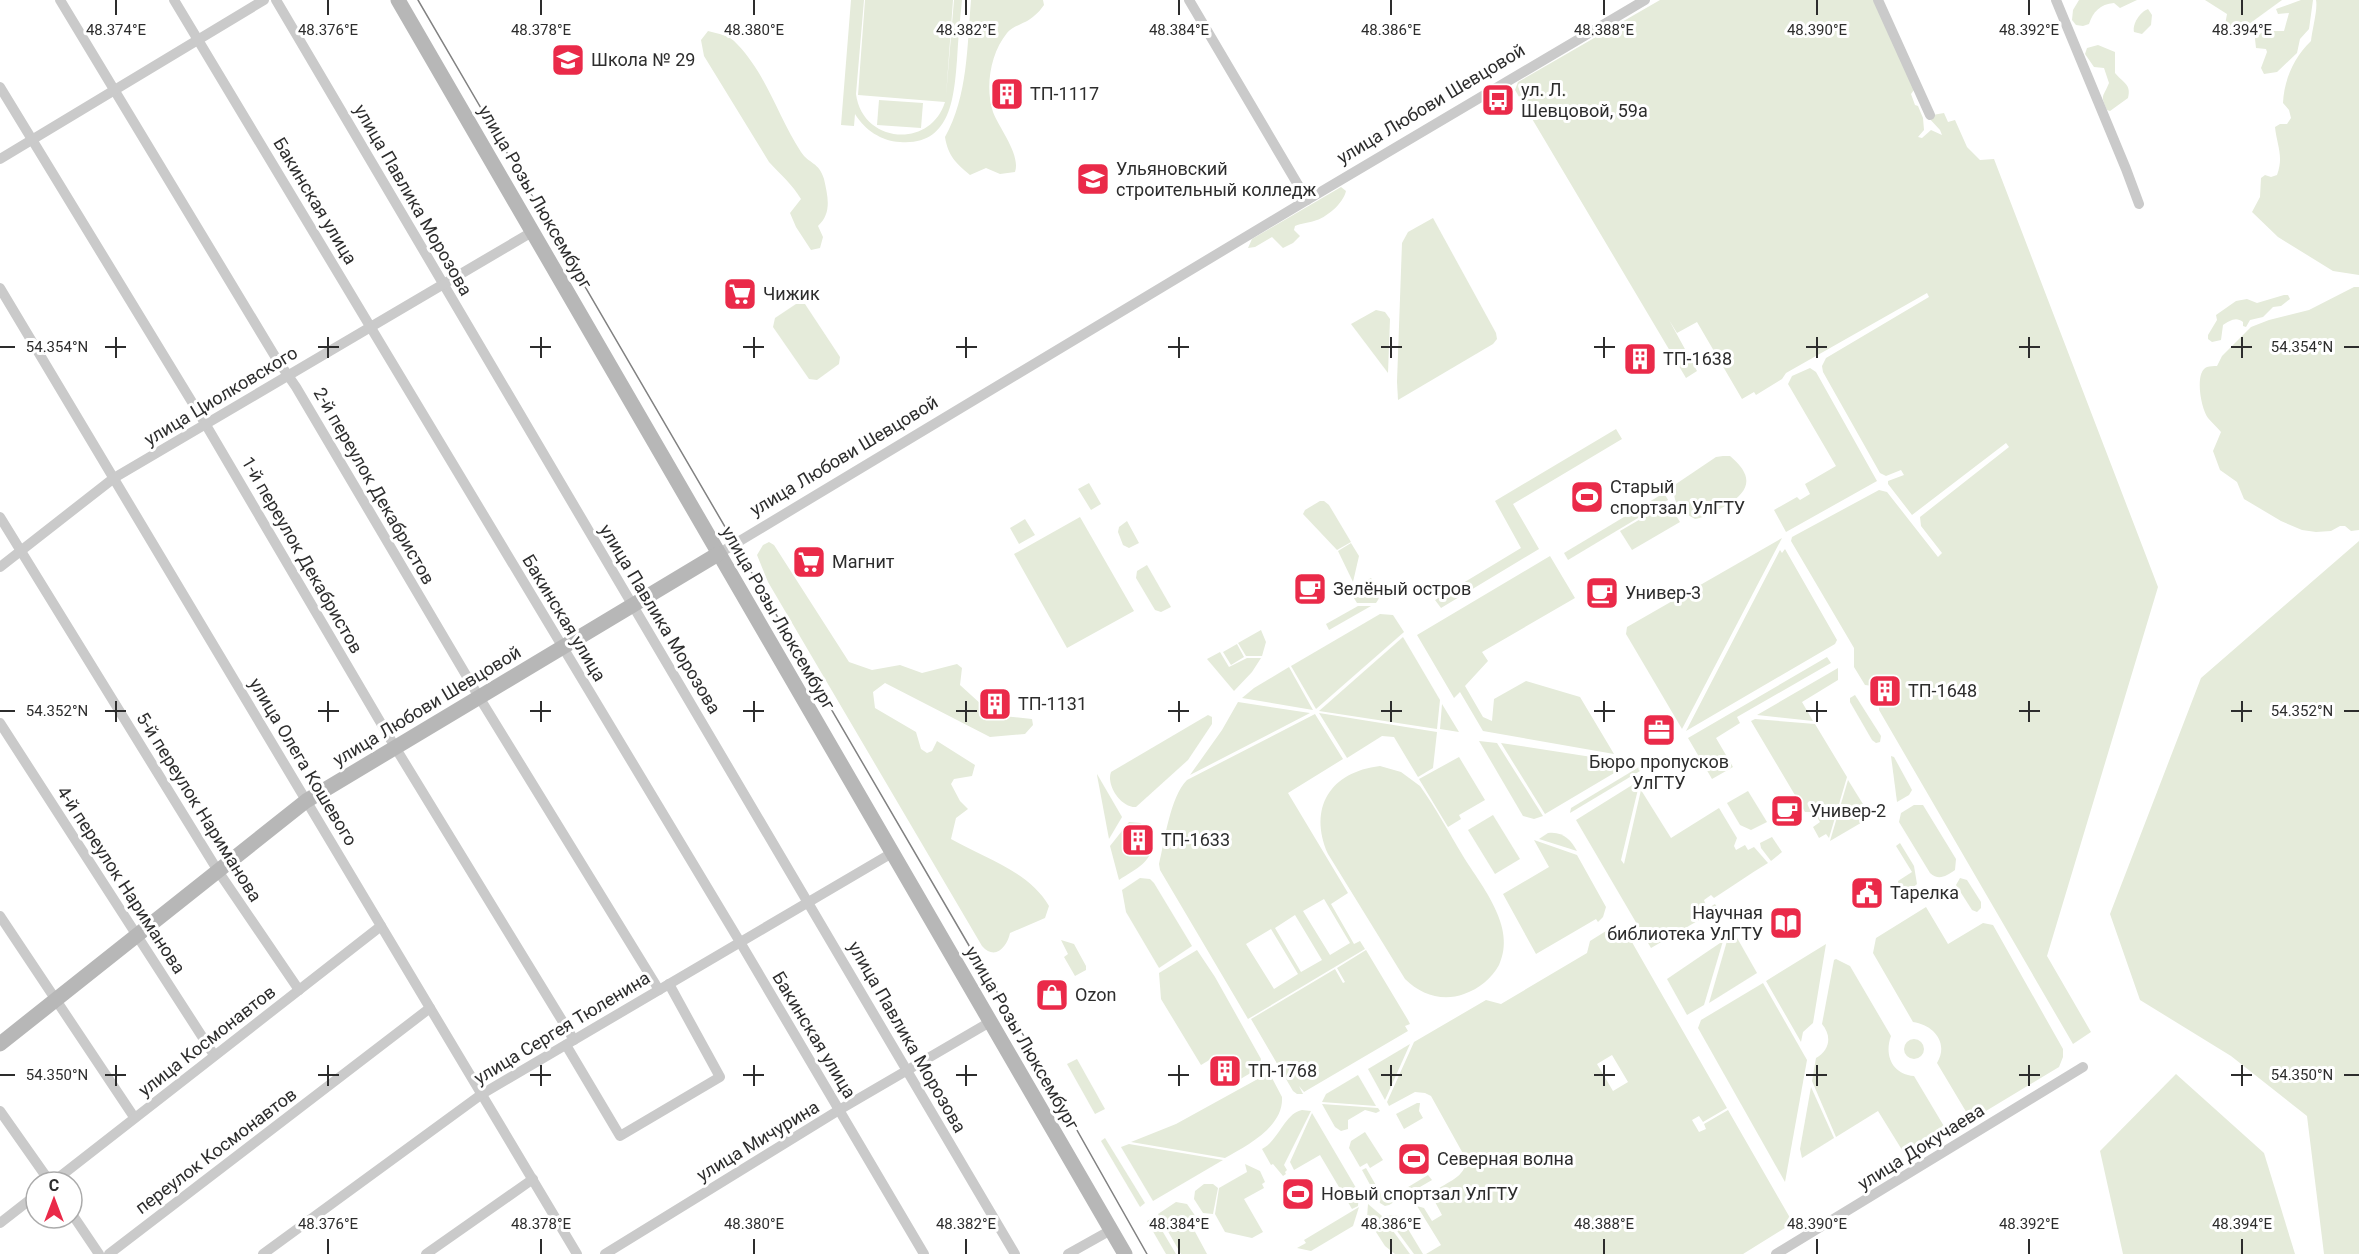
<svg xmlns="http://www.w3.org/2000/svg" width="2359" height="1254" viewBox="0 0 2359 1254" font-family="Roboto,sans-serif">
	<rect width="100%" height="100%" fill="#fff"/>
	<!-- green -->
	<g fill="#e5ebda" fill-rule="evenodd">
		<path d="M851,0H864L856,94C862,143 930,150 945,102L858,95L865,0H953L946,96L954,0H962C960,20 958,40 957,60C954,97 951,146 900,142C881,141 865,130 855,114L854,126L841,125Z"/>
		<path d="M971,0H1043L1044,5C1041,9 1038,13 1034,16C1027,23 1014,25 1007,33C990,54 985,87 993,112C999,128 1021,155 1015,172L1000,174L986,168L970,175C956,163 948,156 945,137C968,96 967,46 971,0Z"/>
		<polygon points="1660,0 1876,0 1914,90 1911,94 1915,105 1918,106 1923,118 1924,130 1918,137 1922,138 1931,130 1942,135 1940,130 1927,116 1944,113 1948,122 1955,120 1967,147 1980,160 1994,159 2158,587 2047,956 2091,1032 2073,1044 1879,710 1879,704 1897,693 1890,681 1875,690 1873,686 1865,685 1854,667 1854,648 1791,541 1792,537 1879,490 1887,492 1938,557 1942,553 1921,526 1920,517 2009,447 2006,443 1912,515 1888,484 1888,481 1904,475 1901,470 1886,476 1880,473 1823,372 1822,366 1826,358 1929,297 1927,293 1786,373 1782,379 1756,395 1754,392 1742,399 1697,322 1677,333 1669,320 1697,371 1686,378 1515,90 1518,82"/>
		<path d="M2079,0H2137L2120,8L2114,3C2100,4 2093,12 2089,24L2083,26L2076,25L2072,20L2073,10Z"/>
		<polygon points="2205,0 2282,0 2249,24 2249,35 2243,37 2225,25 2227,14"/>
		<polygon points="2301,0 2313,0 2309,29 2300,39 2297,53 2277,72 2264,74 2261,68 2267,52 2266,49 2256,48 2255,39 2256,35 2266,31 2284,31 2289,13 2278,14 2276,9"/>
		<path d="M2316,0H2359V275L2333,271L2278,237L2252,212L2260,197L2261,178L2265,175L2271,177L2277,175C2284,156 2277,146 2275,127L2280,124H2287L2291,118L2289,110L2283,103C2284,80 2294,57 2311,41C2312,30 2318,9 2316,0Z"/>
		<path d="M2148,9L2152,15L2151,25L2142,34L2134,32C2132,24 2140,12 2148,9Z"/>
		<path d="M708,31C718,34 730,35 737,44C767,75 778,117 801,152C809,164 819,162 824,179C828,197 832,213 818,226L823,237L820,248L811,250L796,227L790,213L801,199C792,184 781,175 769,162L704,56L701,40Z"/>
		<path d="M2098,45L2115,52V73C2122,82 2132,84 2128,98L2110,111L2107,110C2100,94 2103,98 2109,83L2104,68L2094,67L2085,54L2087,48Z"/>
		<polygon points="879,100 923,103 921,128 877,125"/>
		<path d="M1341,187L1346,191C1343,204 1326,218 1314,221C1307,223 1302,223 1295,226L1294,230L1300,236L1293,243L1283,248L1272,237L1255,247L1248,248L1252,239Z"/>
		<polygon points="1433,218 1496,333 1497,339 1493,344 1398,400 1397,382 1402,243 1408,232"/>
		<path d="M2354,287H2359V530L2351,531L2345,526H2340L2331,531L2316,532L2302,530L2281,521L2244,499L2237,482L2220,470L2213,451L2221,432C2217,427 2212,423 2208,418C2201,409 2194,372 2207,367C2210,366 2214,366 2217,366L2222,356L2251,327L2269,320L2309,310Z"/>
		<path d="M2284,295H2288L2290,299L2281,306L2273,307L2263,317L2250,320L2246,327L2243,326V322C2236,316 2229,321 2223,325L2221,340L2212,342L2208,339V335L2217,320L2216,315L2236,301L2247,299L2257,303Z"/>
		<polygon points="796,304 805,304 840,357 839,364 817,380 809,379 773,327 775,318"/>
		<polygon points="1376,310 1385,312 1390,319 1388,373 1351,324"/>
		<polygon points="1810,368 1816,372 1877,481 1786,532 1774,510 1797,497 1800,500 1810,494 1805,484 1836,466 1788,384 1792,376"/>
		<polygon points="1616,429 1622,439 1513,504 1539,549 1441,608 1435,600 1521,548 1495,501"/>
		<path d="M1723,456H1730C1754,476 1751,491 1725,506C1715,512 1706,517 1695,519C1680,511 1670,501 1676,484L1716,457Z"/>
		<polygon points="1089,483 1101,504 1091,510 1078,489"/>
		<polygon points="1664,493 1668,500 1568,560 1564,553"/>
		<polygon points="1320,501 1324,501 1329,505 1351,542 1337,550 1303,514 1305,510"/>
		<polygon points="1668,503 1680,522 1632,550 1620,531"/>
		<polygon points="1080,517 1134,611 1067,648 1014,554"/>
		<polygon points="1025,519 1035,535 1019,544 1010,528"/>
		<polygon points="1127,521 1139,543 1129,548 1123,545 1118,532 1119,527"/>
		<polygon points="1782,538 1682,729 1626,634 1627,627"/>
		<polygon points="2359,541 2359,1254 2324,1254 2307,1116 2231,1056 2140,1000 2110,914 2201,678"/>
		<path d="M769,542L774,545L849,662L872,670L900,665L922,673L957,664L962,668L960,685L993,715L1032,719L1033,725L1025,734L990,737L885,683L873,692L875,708L916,732L921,749L927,753L932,751L937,741L975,765L972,776L954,779L951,784L960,801L968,809L956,818L951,839C984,858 1029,871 1049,906L1045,918L1010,933C1007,947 995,961 982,946L768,582L757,555L763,545Z"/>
		<polygon points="1351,543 1359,556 1353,582 1338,551"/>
		<polygon points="1785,549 1837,640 1835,644 1686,731 1780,550 1782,553"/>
		<polygon points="1550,556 1575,598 1482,652 1488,661 1465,686 1483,717 1492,721 1494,699 1526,681 1580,697 1614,754 1483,731 1460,692 1454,698 1417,635"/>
		<polygon points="1147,565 1171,607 1161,612 1155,610 1136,578 1137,571"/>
		<path d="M1371,578C1376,586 1384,594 1376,603H1357L1352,595L1355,587Z"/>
		<polygon points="1358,606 1371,606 1329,630 1326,624"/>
		<polygon points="1380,614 1393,615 1404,632 1316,709 1291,666"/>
		<polygon points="1261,630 1266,642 1262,656 1246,656 1238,643"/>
		<polygon points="1403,637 1440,700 1437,729 1319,711"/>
		<polygon points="1237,644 1244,657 1231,665 1223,652"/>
		<polygon points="1220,652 1229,667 1247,658 1261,658 1252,672 1234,691 1207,659"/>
		<polygon points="1827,657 1831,663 1737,717 1740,723 1716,738 1733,767 1712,779 1688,738"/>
		<polygon points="1289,667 1313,710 1242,698 1254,688"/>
		<polygon points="1838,668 1838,680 1802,702 1813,721 1757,715"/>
		<polygon points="1855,695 1881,736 1880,742 1876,743 1872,740 1850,702 1850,698"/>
		<polygon points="1238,702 1310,713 1190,775 1222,730"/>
		<polygon points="1442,704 1459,732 1440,729"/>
		<polygon points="1319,713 1437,732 1433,768 1418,777 1394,737 1382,736 1347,758"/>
		<path d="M1315,714L1343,759L1288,793L1348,893L1331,904L1354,944L1360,941L1365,949L1248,1019L1160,870L1159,864C1165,840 1170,797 1187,780ZM1324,899L1350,943L1330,955L1303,911ZM1295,915L1322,960L1301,972L1275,928ZM1271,929L1298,974L1274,989L1246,944Z"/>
		<path d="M1208,715L1212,717V724L1188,760L1136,807C1121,808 1106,785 1111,772Z"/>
		<polygon points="1755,719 1815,724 1847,777 1829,838 1826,834 1819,838 1813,827 1820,822 1814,812 1805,812 1751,721"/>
		<polygon points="1479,741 1497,743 1543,816 1534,819 1523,816"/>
		<polygon points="1501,743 1624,762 1626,766 1545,814"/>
		<polygon points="1891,756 1894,757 1912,790 1909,795 1897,802"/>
		<polygon points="1459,757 1485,800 1459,815 1461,819 1448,827 1419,779"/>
		<polygon points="1644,764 1650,765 1570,813 1571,808"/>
		<path d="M1380,766L1401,772L1420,786C1436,808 1449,833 1463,856C1482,887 1517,927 1499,965C1492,978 1479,989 1464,994C1443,1002 1421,995 1405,979L1328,854C1308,808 1330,772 1380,766Z"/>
		<polygon points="1097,774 1122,817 1109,839 1097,775"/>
		<polygon points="1848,780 1871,817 1830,841"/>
		<path d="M1637,782L1639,785L1621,860L1624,864L1641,790L1671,838L1719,808L1737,838L1734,846L1736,850L1745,845L1748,850L1754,847L1768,863C1749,874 1733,886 1714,898L1711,895L1704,900L1707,909L1715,904L1718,909L1651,948L1576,820Z"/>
		<polygon points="1748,791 1767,822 1751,830 1740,825 1727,803"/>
		<path d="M1914,805H1923L1956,859L1955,870C1946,876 1939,881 1930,873L1899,822L1901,813Z"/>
		<polygon points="1493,815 1520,859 1495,874 1468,830"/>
		<path d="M1129,822L1141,823L1144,831L1128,840L1132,849L1151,839C1157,860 1134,870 1119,880L1110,846Z"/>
		<path d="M1548,833C1563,831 1571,840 1577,851L1539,839Z"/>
		<polygon points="1772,837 1782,852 1771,861 1761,848 1760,843"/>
		<polygon points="1534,840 1577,855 1606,907 1603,917 1598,922 1596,919 1536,954 1503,894 1549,867"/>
		<polygon points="1900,843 1914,866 1917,884 1910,890 1900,890 1898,881 1912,872 1896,846"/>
		<polygon points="1140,878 1150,879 1154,883 1192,946 1159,968 1126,912 1122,890"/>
		<polygon points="1960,878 1967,880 1981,902 1981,908 1977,912 1972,910 1956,885"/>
		<path d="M1926,907L1948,944L1983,923L1993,925L2063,1049V1057L2059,1067L1971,1120L1937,1063C1949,1043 1934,1025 1913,1022L1873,953L1876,938Z"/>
		<path d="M1619,929L1629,937L1727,1108L1703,1122L1699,1116L1692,1120L1699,1132L1706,1129L1704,1124L1728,1110L1793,1223L1743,1254H1426L1441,1245L1417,1206L1424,1208L1432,1221L1442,1215L1434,1200V1192C1447,1181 1466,1178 1466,1159L1431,1096L1425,1093L1415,1092L1389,1106L1387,1102L1414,1042L1486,1000L1501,1004L1587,953L1590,941L1606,931ZM1612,1055L1628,1082L1613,1091L1597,1064Z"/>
		<polygon points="1736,936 1757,973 1709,1003 1727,941"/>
		<polygon points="1061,940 1074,944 1086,966 1086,970 1075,976 1064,957 1068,954"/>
		<polygon points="1723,941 1704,1005 1687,1015 1667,979"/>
		<polygon points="1826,944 1813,1023 1803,1032 1801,1042 1766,981"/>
		<polygon points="1197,950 1215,977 1261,1059 1259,1068 1227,1087 1211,1059 1201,1065 1161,999 1159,973"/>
		<polygon points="1366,950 1408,1020 1410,1024 1405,1026 1408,1031 1304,1092 1299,1086 1303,1094 1297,1094 1293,1091 1251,1019 1335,969 1343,983 1345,982 1337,968"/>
		<path d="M1836,959L1850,966L1891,1036C1884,1055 1892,1074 1914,1076L1948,1133L1907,1158L1878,1111L1836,1137L1812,1081L1816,1058C1830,1050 1832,1036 1822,1024L1834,960Z"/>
		<polygon points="1763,983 1807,1060 1785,1182 1698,1028 1701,1020"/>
		<circle cx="1914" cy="1049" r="10"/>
		<polygon points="1410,1044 1385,1100 1368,1069"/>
		<polygon points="1077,1059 1105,1109 1095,1114 1067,1064"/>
		<polygon points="2176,1074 2264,1153 2295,1254 2123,1254 2100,1151"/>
		<path d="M1265,1075L1272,1078L1282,1097C1284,1127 1246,1146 1225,1158L1131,1142L1176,1124Z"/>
		<polygon points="1358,1075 1376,1106 1322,1102 1326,1094"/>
		<polygon points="1811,1087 1834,1138 1802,1158 1800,1149"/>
		<polygon points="1417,1103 1420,1103 1419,1111 1423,1118 1404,1129 1396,1114"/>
		<polygon points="1322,1104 1378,1108 1380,1111 1376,1113 1365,1110 1348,1120 1348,1129 1341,1131 1335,1127"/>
		<path d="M1302,1110L1311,1111L1284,1165L1287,1170L1285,1172L1286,1174L1283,1176L1273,1164L1271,1165L1262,1149C1279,1140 1285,1113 1302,1110Z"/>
		<polygon points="1312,1113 1359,1193 1358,1206 1352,1209 1320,1155 1294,1170 1290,1162"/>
		<polygon points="1365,1132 1383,1160 1370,1168 1367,1163 1360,1167 1349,1148 1351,1141"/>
		<polygon points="1105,1138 1145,1203 1140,1207 1101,1141"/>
		<polygon points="1129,1144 1223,1160 1153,1201 1121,1147"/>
		<polygon points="1245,1164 1260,1171 1265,1182 1262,1184 1264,1188 1244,1199 1263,1232 1252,1238 1225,1232 1215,1214 1219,1188 1247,1172"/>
		<polygon points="1366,1168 1385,1201 1428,1175 1432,1180 1389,1205 1385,1206 1380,1203 1362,1170"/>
		<polygon points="1204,1184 1213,1184 1218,1188 1213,1214 1203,1213 1194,1199 1195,1191"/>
		<polygon points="1176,1202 1187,1204 1196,1217 1197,1223 1193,1228 1207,1254 1181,1254 1158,1214"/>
		<polygon points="1368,1204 1382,1216 1410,1254 1395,1254 1385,1246 1367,1218"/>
		<polygon points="1359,1207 1353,1226 1311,1251 1297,1248 1306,1243 1304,1240"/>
		<polygon points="1396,1215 1402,1219 1423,1254 1414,1254 1386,1216"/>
		<polygon points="1154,1217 1176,1254 1166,1254 1147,1221"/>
	</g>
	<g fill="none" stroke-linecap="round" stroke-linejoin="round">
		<!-- street -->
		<g stroke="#cacaca" stroke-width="10">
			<polyline points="60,0 276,358 296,387 479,697 659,990"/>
			<polyline points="174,0 740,942 924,1254"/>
			<polyline points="276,0 1015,1254"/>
			<polyline points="1189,0 1307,200"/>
			<polyline points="1878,0 1930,115"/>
			<polyline points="2056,0 2126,169 2139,204"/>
			<polyline points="0,87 206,425 395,747 574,1040"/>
			<polyline points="0,159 264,0"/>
			<polyline points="0,288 577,1254"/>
			<polyline points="0,517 218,871 299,990"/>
			<polyline points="718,554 1307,200 1645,0"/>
			<polyline points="0,567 114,478 532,232"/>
			<polyline points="0,723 214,1055"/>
			<polyline points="0,916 134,1117"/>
			<polyline points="566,1045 620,1136 720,1077 669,984"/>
			<polyline points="0,1111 50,1182"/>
			<polyline points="53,1182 381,926"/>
			<polyline points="72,1214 99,1254"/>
			<polyline points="0,1223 36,1195"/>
			<polyline points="109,1254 430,1008"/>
			<polyline points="263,1254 482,1094 892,853"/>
			<polyline points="426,1254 533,1179"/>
			<polyline points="605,1254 839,1110 990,1022"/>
			<polyline points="1068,1254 1111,1230"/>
			<polyline points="1776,1254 2083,1067"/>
		</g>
		<!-- secondary -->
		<g stroke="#b7b7b7" stroke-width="15">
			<polyline points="398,0 1125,1254"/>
			<polyline points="0,1044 306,801 718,554"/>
		</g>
		<!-- tram -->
		<polyline stroke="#828282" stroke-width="1.5" points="418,0 985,973 1013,1017 1147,1254"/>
	</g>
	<!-- ticks -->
	<path fill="none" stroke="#2d2d2d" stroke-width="2" d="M116,0V15M328,0V15M541,0V15M754,0V15M966,0V15M1179,0V15M1391,0V15M1604,0V15M1817,0V15M2029,0V15M2242,0V15M116,337V358M328,337V358M541,337V358M754,337V358M966,337V358M1179,337V358M1391,337V358M1604,337V358M1817,337V358M2029,337V358M2242,337V358M0,347H15M105,347H126M318,347H339M530,347H551M743,347H764M956,347H977M1168,347H1189M1381,347H1402M1594,347H1615M1806,347H1827M2019,347H2040M2231,347H2252M2344,347H2359M116,701V722M328,701V722M541,701V722M754,701V722M966,701V722M1179,701V722M1391,701V722M1604,701V722M1817,701V722M2029,701V722M2242,701V722M0,711H15M105,711H126M318,711H339M530,711H551M743,711H764M956,711H977M1168,711H1189M1381,711H1402M1594,711H1615M1806,711H1827M2019,711H2040M2231,711H2252M2344,711H2359M116,1065V1086M328,1065V1086M541,1065V1086M754,1065V1086M966,1065V1086M1179,1065V1086M1391,1065V1086M1604,1065V1086M1817,1065V1086M2029,1065V1086M2242,1065V1086M0,1075H15M105,1075H126M318,1075H339M530,1075H551M743,1075H764M956,1075H977M1168,1075H1189M1381,1075H1402M1594,1075H1615M1806,1075H1827M2019,1075H2040M2231,1075H2252M2344,1075H2359M328,1239V1254M541,1239V1254M754,1239V1254M966,1239V1254M1179,1239V1254M1391,1239V1254M1604,1239V1254M1817,1239V1254M2029,1239V1254M2242,1239V1254"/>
	<!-- icons -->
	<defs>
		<g id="school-square" transform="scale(1.725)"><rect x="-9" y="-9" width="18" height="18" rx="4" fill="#ea2a49" stroke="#fff"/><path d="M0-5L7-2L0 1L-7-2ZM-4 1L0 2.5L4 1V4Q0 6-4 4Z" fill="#fff"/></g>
		<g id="building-square" transform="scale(1.725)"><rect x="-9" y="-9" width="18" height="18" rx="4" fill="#ea2a49" stroke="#fff"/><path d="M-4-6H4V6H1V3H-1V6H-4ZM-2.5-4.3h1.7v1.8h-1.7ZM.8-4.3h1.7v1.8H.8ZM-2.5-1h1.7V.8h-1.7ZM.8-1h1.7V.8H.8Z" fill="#fff"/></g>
		<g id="bus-square" transform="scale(1.725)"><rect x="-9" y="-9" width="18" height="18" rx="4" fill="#ea2a49" stroke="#fff"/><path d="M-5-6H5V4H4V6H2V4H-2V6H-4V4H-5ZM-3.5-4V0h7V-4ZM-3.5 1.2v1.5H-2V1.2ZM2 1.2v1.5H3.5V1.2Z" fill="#fff"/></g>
		<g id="university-square" transform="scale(1.725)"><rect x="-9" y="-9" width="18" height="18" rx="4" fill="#ea2a49" stroke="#fff"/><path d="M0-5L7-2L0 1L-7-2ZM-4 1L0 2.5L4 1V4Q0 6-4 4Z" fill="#fff"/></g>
		<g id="supermarket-square" transform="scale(1.725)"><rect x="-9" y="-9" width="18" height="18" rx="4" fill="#ea2a49" stroke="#fff"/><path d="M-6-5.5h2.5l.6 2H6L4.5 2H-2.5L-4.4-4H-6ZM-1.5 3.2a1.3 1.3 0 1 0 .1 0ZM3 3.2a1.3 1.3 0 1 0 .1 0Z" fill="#fff"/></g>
		<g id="stadium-square" transform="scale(1.725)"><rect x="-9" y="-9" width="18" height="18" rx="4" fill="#ea2a49" stroke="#fff"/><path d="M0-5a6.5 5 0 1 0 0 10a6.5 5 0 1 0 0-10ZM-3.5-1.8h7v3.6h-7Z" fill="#fff"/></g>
		<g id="cafe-square" transform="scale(1.725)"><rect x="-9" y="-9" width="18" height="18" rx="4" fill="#ea2a49" stroke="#fff"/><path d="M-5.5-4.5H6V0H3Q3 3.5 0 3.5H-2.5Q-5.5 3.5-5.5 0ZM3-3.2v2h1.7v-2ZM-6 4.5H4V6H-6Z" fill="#fff"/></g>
		<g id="office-square" transform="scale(1.725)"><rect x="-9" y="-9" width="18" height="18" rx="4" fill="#ea2a49" stroke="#fff"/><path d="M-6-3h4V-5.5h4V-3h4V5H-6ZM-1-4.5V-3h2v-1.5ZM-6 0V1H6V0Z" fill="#fff"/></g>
		<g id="civic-square" transform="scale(1.725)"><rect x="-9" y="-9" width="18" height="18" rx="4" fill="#ea2a49" stroke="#fff"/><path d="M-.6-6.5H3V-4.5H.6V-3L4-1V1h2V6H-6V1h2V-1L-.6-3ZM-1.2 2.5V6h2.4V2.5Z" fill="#fff"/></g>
		<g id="library-square" transform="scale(1.725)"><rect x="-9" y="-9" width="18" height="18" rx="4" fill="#ea2a49" stroke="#fff"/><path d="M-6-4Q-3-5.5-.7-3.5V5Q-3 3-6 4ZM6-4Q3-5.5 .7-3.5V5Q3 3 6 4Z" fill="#fff"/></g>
		<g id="shop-square" transform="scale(1.725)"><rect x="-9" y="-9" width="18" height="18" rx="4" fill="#ea2a49" stroke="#fff"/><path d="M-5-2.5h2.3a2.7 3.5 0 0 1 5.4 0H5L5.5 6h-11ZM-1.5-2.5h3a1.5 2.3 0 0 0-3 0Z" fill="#fff"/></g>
	</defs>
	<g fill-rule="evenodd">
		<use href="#school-square" x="568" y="60"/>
		<use href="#building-square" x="1007" y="94"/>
		<use href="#bus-square" x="1498" y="100"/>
		<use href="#university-square" x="1093" y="179"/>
		<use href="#supermarket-square" x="740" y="294"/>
		<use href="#building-square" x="1640" y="359"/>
		<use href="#stadium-square" x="1587" y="497"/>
		<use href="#supermarket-square" x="809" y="562"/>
		<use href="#cafe-square" x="1310" y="589"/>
		<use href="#cafe-square" x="1602" y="593"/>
		<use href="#building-square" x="1885" y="691"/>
		<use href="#building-square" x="995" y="704"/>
		<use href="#office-square" x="1659" y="730"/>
		<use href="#cafe-square" x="1787" y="811"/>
		<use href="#building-square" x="1138" y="840"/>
		<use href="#civic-square" x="1867" y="893"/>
		<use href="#library-square" x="1786" y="923"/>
		<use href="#shop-square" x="1052" y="995"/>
		<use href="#building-square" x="1225" y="1071"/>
		<use href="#stadium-square" x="1414" y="1159"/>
		<use href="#stadium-square" x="1298" y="1194"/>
	</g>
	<g text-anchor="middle" stroke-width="6" stroke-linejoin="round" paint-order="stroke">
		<!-- poi labels -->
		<g font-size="18" fill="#2d2d2d" stroke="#fff" text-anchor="start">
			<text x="591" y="66">Школа № 29</text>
			<text x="1521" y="96">ул. Л.<tspan x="1521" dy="21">Шевцовой, 59а</tspan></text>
			<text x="1030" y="100">ТП-1117</text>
			<text x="1116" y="175">Ульяновский<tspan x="1116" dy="21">строительный колледж</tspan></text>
			<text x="763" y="300">Чижик</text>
			<text x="1663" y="365">ТП-1638</text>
			<text x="1610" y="493">Старый<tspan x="1610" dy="21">спортзал УлГТУ</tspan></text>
			<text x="832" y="568">Магнит</text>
			<text x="1333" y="595">Зелёный остров</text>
			<text x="1625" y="599">Универ-3</text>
			<text x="1908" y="697">ТП-1648</text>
			<text x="1018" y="710">ТП-1131</text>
			<text x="1659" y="768" text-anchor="middle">Бюро пропусков<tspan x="1659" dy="21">УлГТУ</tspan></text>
			<text x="1810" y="817">Универ-2</text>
			<text x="1161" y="846">ТП-1633</text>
			<text x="1890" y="899">Тарелка</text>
			<text x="1763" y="919" text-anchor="end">Научная<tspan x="1763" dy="21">библиотека УлГТУ</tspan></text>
			<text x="1075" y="1001">Ozon</text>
			<text x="1248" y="1077">ТП-1768</text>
			<text x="1437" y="1165">Северная волна</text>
			<text x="1321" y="1200">Новый спортзал УлГТУ</text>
		</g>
		<!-- street labels -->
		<g font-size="18" fill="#2d2d2d" stroke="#fff">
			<text transform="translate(1431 104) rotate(-31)" y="6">улица Любови Шевцовой</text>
			<text transform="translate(535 197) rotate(60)" y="6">улица Розы Люксембург</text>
			<text transform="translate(413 200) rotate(60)" y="6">улица Павлика Морозова</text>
			<text transform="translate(315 201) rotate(59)" y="6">Бакинская улица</text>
			<text transform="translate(221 396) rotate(-31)" y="6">улица Циолковского</text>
			<text transform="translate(844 456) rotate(-31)" y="6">улица Любови Шевцовой</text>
			<text transform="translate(374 486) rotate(60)" y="6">2-й переулок Декабристов</text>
			<text transform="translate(302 555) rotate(60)" y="6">1-й переулок Декабристов</text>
			<text transform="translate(564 618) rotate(59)" y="6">Бакинская улица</text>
			<text transform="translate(778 618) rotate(60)" y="6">улица Розы Люксембург</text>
			<text transform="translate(660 619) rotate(59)" y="6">улица Павлика Морозова</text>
			<text transform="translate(427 706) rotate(-31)" y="6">улица Любови Шевцовой</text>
			<text transform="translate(303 762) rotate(59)" y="6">улица Олега Кошевого</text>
			<text transform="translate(199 807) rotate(58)" y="6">5-й переулок Нариманова</text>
			<text transform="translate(121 880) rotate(57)" y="6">4-й переулок Нариманова</text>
			<text transform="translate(562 1028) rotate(-31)" y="6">улица Сергея Тюленина</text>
			<text transform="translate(814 1035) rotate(59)" y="6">Бакинская улица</text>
			<text transform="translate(907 1037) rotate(60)" y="6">улица Павлика Морозова</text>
			<text transform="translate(1022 1038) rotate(60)" y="6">улица Розы Люксембург</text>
			<text transform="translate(207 1041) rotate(-38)" y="6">улица Космонавтов</text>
			<text transform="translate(758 1141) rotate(-31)" y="6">улица Мичурина</text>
			<text transform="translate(1921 1147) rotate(-32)" y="6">улица Докучаева</text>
			<text transform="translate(216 1151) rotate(-37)" y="6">переулок Космонавтов</text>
		</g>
	</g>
	<g font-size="15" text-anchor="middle" fill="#2d2d2d" stroke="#fff" stroke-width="6" stroke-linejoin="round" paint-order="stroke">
		<text x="116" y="35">48.374°E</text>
		<text x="328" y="35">48.376°E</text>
		<text x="541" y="35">48.378°E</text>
		<text x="754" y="35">48.380°E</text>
		<text x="966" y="35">48.382°E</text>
		<text x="1179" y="35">48.384°E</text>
		<text x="1391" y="35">48.386°E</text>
		<text x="1604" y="35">48.388°E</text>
		<text x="1817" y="35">48.390°E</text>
		<text x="2029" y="35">48.392°E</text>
		<text x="2242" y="35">48.394°E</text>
		<text x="57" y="352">54.354°N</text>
		<text x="2302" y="352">54.354°N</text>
		<text x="57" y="716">54.352°N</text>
		<text x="2302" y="716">54.352°N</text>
		<text x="57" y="1080">54.350°N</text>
		<text x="2302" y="1080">54.350°N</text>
		<text x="328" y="1229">48.376°E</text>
		<text x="541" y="1229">48.378°E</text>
		<text x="754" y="1229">48.380°E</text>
		<text x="966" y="1229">48.382°E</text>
		<text x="1179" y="1229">48.384°E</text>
		<text x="1391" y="1229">48.386°E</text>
		<text x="1604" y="1229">48.388°E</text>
		<text x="1817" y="1229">48.390°E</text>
		<text x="2029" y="1229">48.392°E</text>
		<text x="2242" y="1229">48.394°E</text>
	</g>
	<!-- north arrow -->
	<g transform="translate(54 1200)"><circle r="28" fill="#ffffff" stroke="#ababab" stroke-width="1.5"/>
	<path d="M0-4.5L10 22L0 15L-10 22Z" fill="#ea2a49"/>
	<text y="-9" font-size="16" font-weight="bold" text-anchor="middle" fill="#2d2d2d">С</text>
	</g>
</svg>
